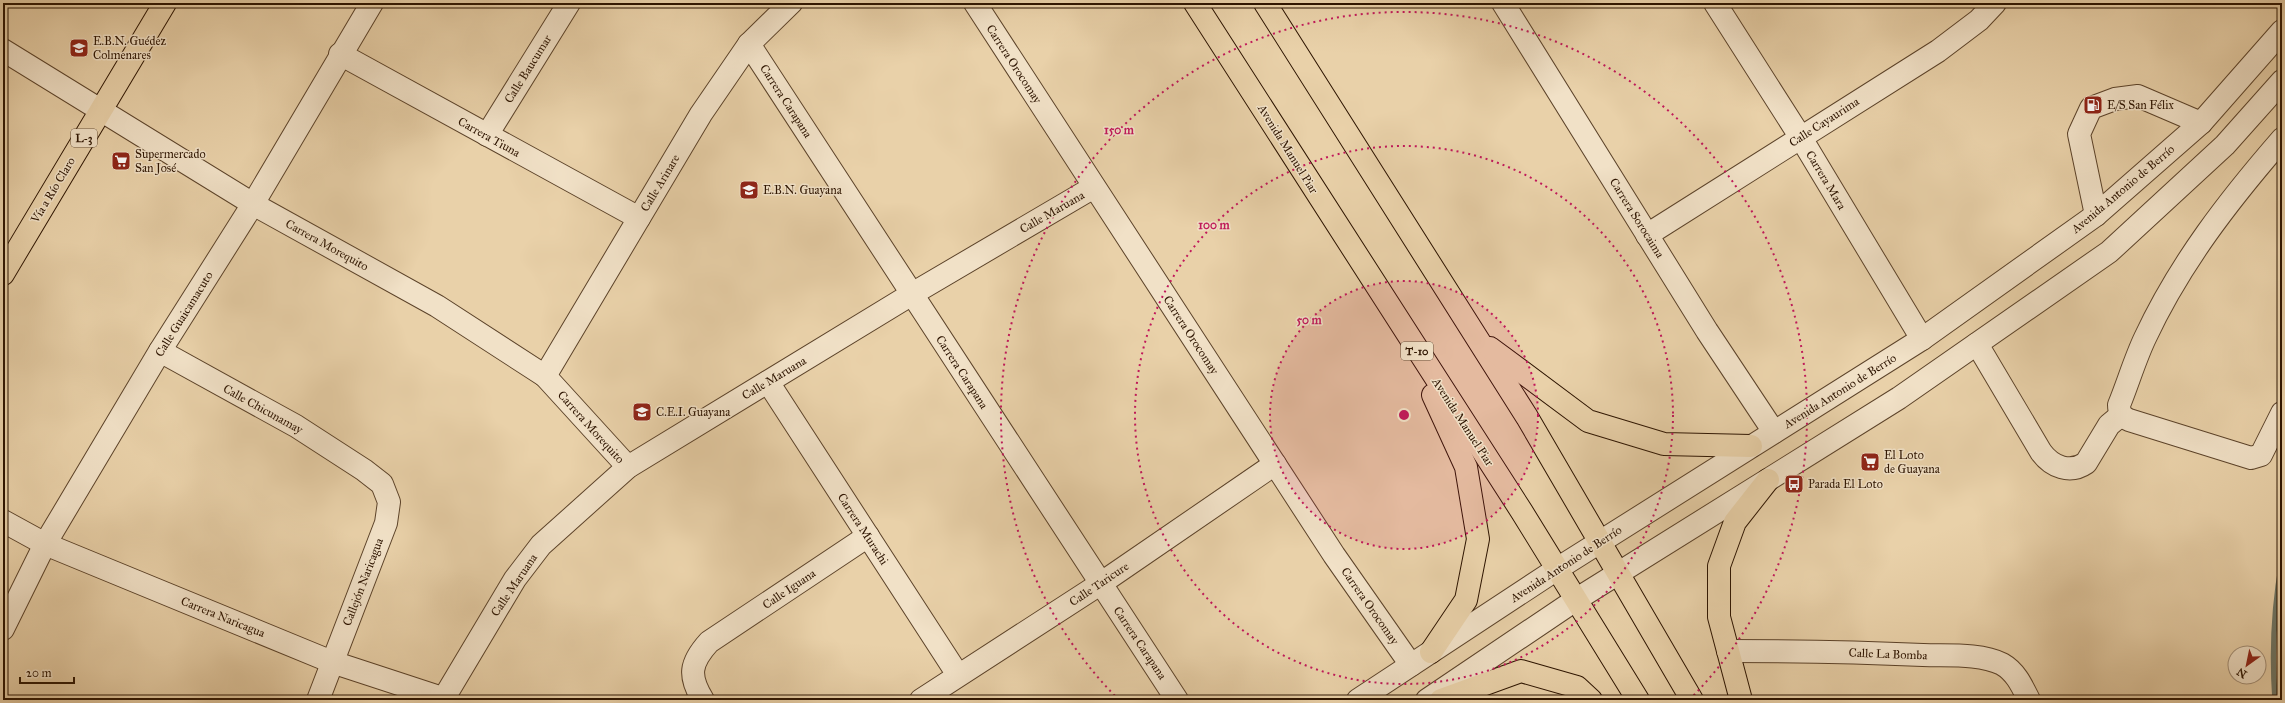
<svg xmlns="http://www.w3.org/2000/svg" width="2285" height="703" viewBox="0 0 2285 703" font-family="'IM FELL Great Primer',serif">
	<rect width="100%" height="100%" fill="#e9d1a9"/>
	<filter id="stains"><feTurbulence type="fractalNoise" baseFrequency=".005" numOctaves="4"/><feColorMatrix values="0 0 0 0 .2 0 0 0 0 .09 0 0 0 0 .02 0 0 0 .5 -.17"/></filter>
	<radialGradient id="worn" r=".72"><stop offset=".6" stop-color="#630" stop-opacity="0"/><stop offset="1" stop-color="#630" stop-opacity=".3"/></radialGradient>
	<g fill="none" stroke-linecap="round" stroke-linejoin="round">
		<!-- stream -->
		<path stroke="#6d7667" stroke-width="5.5" d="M2275,700C2272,656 2274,605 2282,562"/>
		<!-- minor casing -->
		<g stroke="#5c432a" stroke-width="24">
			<g id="minor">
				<polyline points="975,3 1334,555 1411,665"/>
				<polyline points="1503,3 1707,331 1774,432"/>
				<polyline points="1715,3 1801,138 1922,339"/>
				<polyline points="749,44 1177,700"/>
				<polyline points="3,50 253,204 437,306 545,376 628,467"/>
				<polyline points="340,54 639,218"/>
				<polyline points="487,135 569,3"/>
				<path d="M2282,139C2229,200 2180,263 2145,338C2135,359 2128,383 2119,405C2119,413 2122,417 2129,420L2251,458L2261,455L2282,413"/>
				<polyline points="2096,215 2079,134 2091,108 2115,99 2138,96 2201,123"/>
				<polyline points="1647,235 1938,51 1979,20 1995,3"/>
				<path d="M1977,344L2041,452C2052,467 2070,474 2086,463L2109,425L2121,415"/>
				<polyline points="160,351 296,426 364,470 382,484 389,502 386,523 318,700"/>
				<polyline points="545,376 701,114 749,44 791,3"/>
				<polyline points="768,382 958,675"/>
				<polyline points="3,521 45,544 332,662 448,700"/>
				<polyline points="3,629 45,544 160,351 253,204 372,3"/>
				<path d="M1728,651C1793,651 1858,652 1923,655C1947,656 1980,653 2002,664C2016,672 2022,686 2029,700"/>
				<polyline points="444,698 515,579 541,545 628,467 912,294 1094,187"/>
				<path d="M703,700C688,676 690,663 709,642L868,536"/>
				<polyline points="921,700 1100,584 1275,464"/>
				<polyline points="1358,700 1557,569 1922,339 2096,215 2201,123 2282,31"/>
				<polyline points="1427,700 1577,599 1899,398 2109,252 2225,145 2282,81"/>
			</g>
		</g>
		<!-- major casing -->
		<g stroke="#2d1400" stroke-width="24">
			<polyline id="major" points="3,274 165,3"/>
		</g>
		<!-- highway casing -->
		<g stroke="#2d1400" stroke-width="24">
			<g id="highway">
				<polyline points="1195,3 1522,512 1638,700"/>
				<polyline points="1265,3 1527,417 1692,700"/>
				<polyline points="1490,348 1588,421 1664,444 1751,446"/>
				<polyline points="1431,652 1466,600 1478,539 1466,467 1433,395"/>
				<polyline points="1441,700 1521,671 1577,687 1591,700"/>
				<polyline points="1741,700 1719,617 1719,566 1735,522 1768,480"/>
			</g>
		</g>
		<!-- minor -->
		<use href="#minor" stroke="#f1e1c7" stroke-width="22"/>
		<!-- major -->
		<use href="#major" stroke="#e9d1a9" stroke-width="22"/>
		<!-- highway -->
		<use href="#highway" stroke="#e9d1a9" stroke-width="22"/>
	</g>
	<!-- distance rings -->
	<circle cx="1404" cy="415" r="134" fill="#c2185b" fill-opacity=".12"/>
	<g fill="none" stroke="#c2185b" stroke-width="2" stroke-dasharray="2 4">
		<circle cx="1404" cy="415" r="134"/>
		<circle cx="1404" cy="415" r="269"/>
		<path d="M1119 700A403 403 0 1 1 1689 700"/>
	</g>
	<!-- icons -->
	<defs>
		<g id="school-square" transform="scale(1)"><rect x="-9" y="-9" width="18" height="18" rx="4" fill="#8f2418" stroke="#f1e1c7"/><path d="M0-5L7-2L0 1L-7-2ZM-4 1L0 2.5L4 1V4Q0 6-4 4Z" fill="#fff"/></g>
		<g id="fuel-square" transform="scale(1)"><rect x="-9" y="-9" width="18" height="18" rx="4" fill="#8f2418" stroke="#f1e1c7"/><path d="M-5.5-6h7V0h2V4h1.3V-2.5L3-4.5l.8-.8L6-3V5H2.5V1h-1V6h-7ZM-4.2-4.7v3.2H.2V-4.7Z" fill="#fff"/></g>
		<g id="supermarket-square" transform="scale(1)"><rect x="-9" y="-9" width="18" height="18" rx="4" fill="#8f2418" stroke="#f1e1c7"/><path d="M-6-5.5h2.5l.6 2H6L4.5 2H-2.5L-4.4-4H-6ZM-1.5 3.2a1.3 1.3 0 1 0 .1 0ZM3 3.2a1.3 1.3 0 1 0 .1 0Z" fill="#fff"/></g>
		<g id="bus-square" transform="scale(1)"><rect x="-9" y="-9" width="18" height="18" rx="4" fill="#8f2418" stroke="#f1e1c7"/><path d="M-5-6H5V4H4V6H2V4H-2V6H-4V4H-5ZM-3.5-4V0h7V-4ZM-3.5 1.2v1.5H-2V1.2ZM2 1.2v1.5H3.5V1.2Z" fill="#fff"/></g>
	</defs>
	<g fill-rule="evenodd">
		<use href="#school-square" x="79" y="48"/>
		<use href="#fuel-square" x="2093" y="105"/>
		<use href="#supermarket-square" x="121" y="161"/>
		<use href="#school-square" x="749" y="190"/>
		<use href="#school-square" x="642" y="412"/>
		<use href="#supermarket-square" x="1870" y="462"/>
		<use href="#bus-square" x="1794" y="484"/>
	</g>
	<g text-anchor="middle" stroke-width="3" stroke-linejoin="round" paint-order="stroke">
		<!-- shield labels -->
		<g fill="#f1e1c7" stroke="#68523c" stroke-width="1">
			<rect x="71" y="129" width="26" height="18" rx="3"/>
			<rect x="1401" y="342" width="32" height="18" rx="3"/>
		</g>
		<g font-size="11" font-weight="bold" fill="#2d1400">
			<text x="84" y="142">L-3</text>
			<text x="1417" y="355">T-10</text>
		</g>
		<!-- poi labels -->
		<g font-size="12" fill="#2d1400" stroke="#f1e1c7" text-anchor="start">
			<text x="93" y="45">E.B.N. Guédez<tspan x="93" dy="14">Colmenares</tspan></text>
			<text x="2107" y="109">E/S San Félix</text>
			<text x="135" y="158">Supermercado<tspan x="135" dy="14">San José</tspan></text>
			<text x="763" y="194">E.B.N. Guayana</text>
			<text x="656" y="416">C.E.I. Guayana</text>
			<text x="1884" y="459">El Loto<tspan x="1884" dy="14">de Guayana</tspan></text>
			<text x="1808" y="488">Parada El Loto</text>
		</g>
		<!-- street labels -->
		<g font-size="12" fill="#2d1400" stroke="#f1e1c7">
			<text transform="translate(1014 64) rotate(57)" y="4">Carrera Orocomay</text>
			<text transform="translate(528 69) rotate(-58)" y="4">Calle Baucumar</text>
			<text transform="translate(786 101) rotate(57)" y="4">Carrera Carapana</text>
			<text transform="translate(1824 122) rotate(-33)" y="4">Calle Cayaurima</text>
			<text transform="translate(489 137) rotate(29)" y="4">Carrera Tiuna</text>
			<text transform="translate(1288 149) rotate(58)" y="4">Avenida Manuel Piar</text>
			<text transform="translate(1826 180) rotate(59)" y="4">Carrera Mara</text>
			<text transform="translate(660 183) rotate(-59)" y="4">Calle Arinare</text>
			<text transform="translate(2123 189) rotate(-40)" y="4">Avenida Antonio de Berrío</text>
			<text transform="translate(53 190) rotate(-59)" y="4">Vía a Río Claro</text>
			<text transform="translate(1052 212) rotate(-30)" y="4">Calle Maruana</text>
			<text transform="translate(1637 218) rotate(58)" y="4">Carrera Sorocaima</text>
			<text transform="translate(327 245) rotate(29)" y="4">Carrera Morequito</text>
			<text transform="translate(184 314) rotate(-58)" y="4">Calle Guaicamacuto</text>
			<text transform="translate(1191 335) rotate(57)" y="4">Carrera Orocomay</text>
			<text transform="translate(962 372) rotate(57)" y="4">Carrera Carapana</text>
			<text transform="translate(774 378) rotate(-31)" y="4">Calle Maruana</text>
			<text transform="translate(1840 391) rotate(-32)" y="4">Avenida Antonio de Berrío</text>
			<text transform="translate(263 409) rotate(29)" y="4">Calle Chicunamay</text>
			<text transform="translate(1463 422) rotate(57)" y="4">Avenida Manuel Piar</text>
			<text transform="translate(591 427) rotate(48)" y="4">Carrera Morequito</text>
			<text transform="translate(863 529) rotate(57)" y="4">Carrera Murachi</text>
			<text transform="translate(1566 564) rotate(-33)" y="4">Avenida Antonio de Berrío</text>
			<text transform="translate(363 582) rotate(-69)" y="4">Callejón Naricagua</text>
			<text transform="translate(1099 584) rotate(-34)" y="4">Calle Taricure</text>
			<text transform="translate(514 585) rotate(-56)" y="4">Calle Maruana</text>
			<text transform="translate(789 589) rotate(-34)" y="4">Calle Iguana</text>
			<text transform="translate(1370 606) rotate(55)" y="4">Carrera Orocomay</text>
			<text transform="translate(223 617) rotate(22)" y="4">Carrera Naricagua</text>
			<text transform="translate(1140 643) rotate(56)" y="4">Carrera Carapana</text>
			<text transform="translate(1888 654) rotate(2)" y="4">Calle La Bomba</text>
		</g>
	</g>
	<circle cx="1404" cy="415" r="6" fill="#c2185b" stroke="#f1e1c7" stroke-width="2"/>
	<g font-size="12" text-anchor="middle" font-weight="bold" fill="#c2185b" stroke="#f1e1c7" stroke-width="3" stroke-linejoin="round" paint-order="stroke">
		<text x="1119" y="134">150 m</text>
		<text x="1214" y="229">100 m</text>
		<text x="1309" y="324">50 m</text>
	</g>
	<!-- margin -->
	<rect width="2285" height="703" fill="none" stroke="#e9d1a9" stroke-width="16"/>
	<rect x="4" y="4" width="2277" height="695" fill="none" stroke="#2d1400" stroke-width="2"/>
	<rect x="8" y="8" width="2269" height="687" fill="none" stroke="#2d1400"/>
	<!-- north arrow -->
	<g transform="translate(2247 665) rotate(213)"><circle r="19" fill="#f1e1c7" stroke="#a38f77"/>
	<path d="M0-3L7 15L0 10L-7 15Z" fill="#8f2418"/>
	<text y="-6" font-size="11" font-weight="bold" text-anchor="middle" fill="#2d1400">N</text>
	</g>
	<!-- scale -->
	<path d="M20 677v6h54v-6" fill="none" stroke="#2d1400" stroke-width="2"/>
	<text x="26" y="677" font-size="12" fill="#2d1400" stroke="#f1e1c7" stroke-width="3" paint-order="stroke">20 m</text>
	<rect width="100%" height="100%" filter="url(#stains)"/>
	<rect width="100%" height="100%" fill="url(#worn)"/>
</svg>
